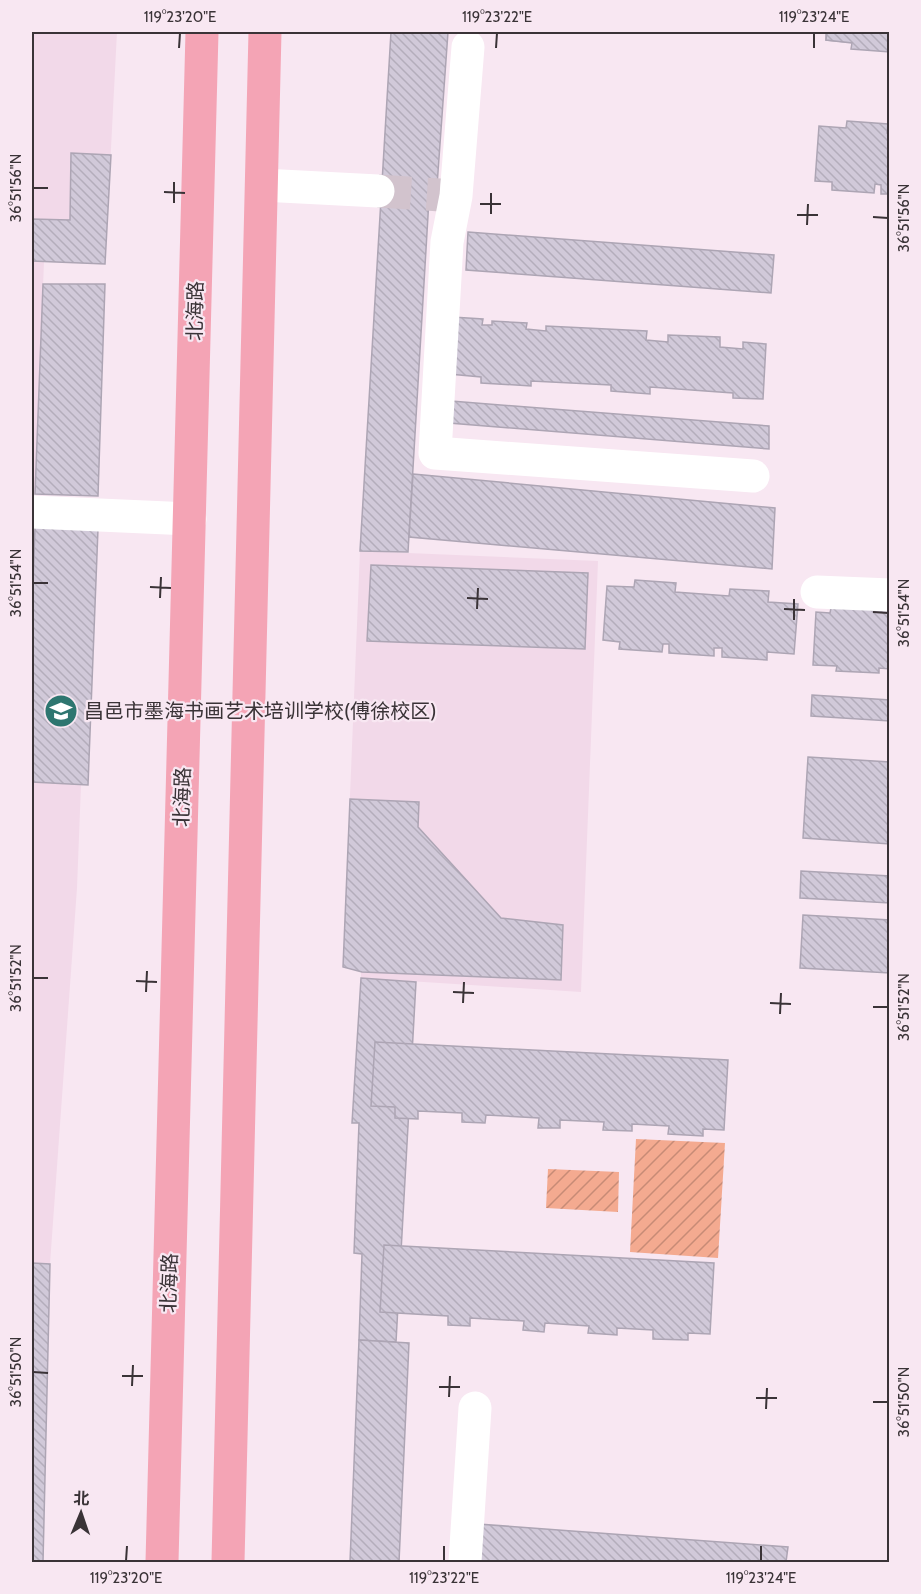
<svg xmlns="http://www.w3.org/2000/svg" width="921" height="1594" viewBox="0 0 921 1594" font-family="Cabin,'Noto Sans SC',sans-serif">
	<defs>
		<pattern id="garden-furrows" width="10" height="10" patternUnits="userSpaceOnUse" patternTransform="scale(1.5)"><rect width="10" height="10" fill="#f4aa90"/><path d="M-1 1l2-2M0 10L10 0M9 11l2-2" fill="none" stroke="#c78b76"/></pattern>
		<pattern id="building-back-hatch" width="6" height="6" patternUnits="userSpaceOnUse" patternTransform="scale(1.5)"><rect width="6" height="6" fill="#d1c9d9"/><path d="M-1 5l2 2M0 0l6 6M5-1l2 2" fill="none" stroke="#b4adbb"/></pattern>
	</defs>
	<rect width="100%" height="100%" fill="#f8e7f2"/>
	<!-- built -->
	<g fill="#f2d9e9">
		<polygon points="32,32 117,32 105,264 44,261 35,494 32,494"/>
		<polygon points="360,551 598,561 581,992 361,978 361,972 343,967"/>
		<polygon points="32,782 81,785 77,888 50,1264 32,1263"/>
	</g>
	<!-- garden -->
	<g fill="url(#garden-furrows)">
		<polygon points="636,1139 725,1143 718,1258 630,1252"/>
		<polygon points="548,1169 619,1172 618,1212 546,1208"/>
	</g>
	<!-- building -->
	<g fill="url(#building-back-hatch)" stroke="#ada5b4" stroke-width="1.5">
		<polygon points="391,32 448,32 436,200 429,199 408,552 360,551"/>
		<polygon points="826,32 890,32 890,46 826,40"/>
		<polygon points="827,32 890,32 890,52 851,49 852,43 826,40"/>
		<polygon points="847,121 888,124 887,133 890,133 890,194 881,194 881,185 875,184 874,193 832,190 832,182 815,181 819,126 846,128"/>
		<polygon points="71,153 111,155 105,264 32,261 32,219 70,220"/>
		<polygon points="468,232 774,255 771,293 466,270"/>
		<polygon points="43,284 105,284 98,496 35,494"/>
		<polygon points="452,317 483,319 482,325 492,325 492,321 527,323 526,329 546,331 546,326 647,331 646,340 668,342 668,335 720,337 720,347 743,349 743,342 766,344 763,399 733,398 733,393 650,387 650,394 611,391 611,385 531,381 531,386 481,383 481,377 449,374"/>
		<polygon points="451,401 769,426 769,449 449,423"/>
		<polygon points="413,474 775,508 772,569 409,537"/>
		<polygon points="35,527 98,529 88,785 32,782 32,611"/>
		<polygon points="371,565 588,573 585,649 367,641"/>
		<polygon points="635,580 676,583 675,592 729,596 730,589 769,591 768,602 798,604 794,654 767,652 767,660 722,657 722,648 714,648 714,656 669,653 669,644 663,644 662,652 619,649 620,642 603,640 607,586 634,587"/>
		<polygon points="831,608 890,610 890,669 879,668 879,673 836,671 837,666 813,665 816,612 830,613"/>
		<polygon points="812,695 890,700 890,721 811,716"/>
		<polygon points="808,757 890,762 890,844 803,838"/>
		<polygon points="350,799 419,802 418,827 501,918 563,925 561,980 362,972 343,967"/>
		<polygon points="801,871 890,876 890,903 800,898"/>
		<polygon points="803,915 890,920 890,973 800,968"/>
		<polygon points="361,978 416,982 396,1342 359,1340 362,1254 354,1253 359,1123 352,1123"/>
		<polygon points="375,1042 728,1060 724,1130 703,1129 703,1136 668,1134 669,1126 632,1124 632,1131 603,1130 604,1122 560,1120 560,1128 538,1128 539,1118 486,1115 485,1123 462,1122 462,1113 418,1111 418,1119 395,1118 395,1107 371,1106"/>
		<polygon points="384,1245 714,1263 710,1334 688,1333 688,1340 653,1339 653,1330 617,1328 617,1335 588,1333 589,1326 545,1323 544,1332 523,1330 524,1321 470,1318 470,1326 448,1325 448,1316 380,1312"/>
		<polygon points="32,1263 50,1264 43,1562 32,1562"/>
		<polygon points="359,1340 409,1343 399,1562 350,1562"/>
		<polygon points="478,1524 788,1547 786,1562 475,1562"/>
	</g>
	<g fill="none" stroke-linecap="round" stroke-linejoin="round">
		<!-- minor-tunnel -->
		<polyline stroke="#d2c3cd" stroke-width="33" stroke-dasharray="33 16" stroke-linecap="butt" points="378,191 440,195"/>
		<!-- minor -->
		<g stroke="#fff" stroke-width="33">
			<polyline points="468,47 456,196 447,242 435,453 753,476"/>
			<polyline points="262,185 378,191"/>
			<polyline points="32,512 190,519"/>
			<polyline points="817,592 890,595"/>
			<polyline points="465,1562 475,1408"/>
		</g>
		<!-- major -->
		<g stroke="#f4a4b5" stroke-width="33">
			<polyline points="162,1562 202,32"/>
			<polyline points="228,1562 265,32"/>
		</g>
	</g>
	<!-- ticks -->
	<path fill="none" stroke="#3a3337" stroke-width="2" d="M179,48L180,33M496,48L497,33M814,48V33M33,188H48M164,192L185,193M174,203V182M480,204H501M491,214V193M797,215H818M873,217L888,218M807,225L808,204M33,583H48M150,587L171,588M160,598L161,577M467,598L488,599M477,609L478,588M784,609L805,610M873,612L888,613M794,620V599M33,978H48M136,981L157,982M146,992L147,971M453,992L474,993M463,1003L464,982M770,1003L791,1004M873,1007H888M780,1014L781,993M33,1372L48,1373M122,1376H143M132,1386L133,1365M439,1387H460M449,1397L450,1376M756,1398H777M873,1402H888M766,1409L767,1388M126,1561L127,1546M444,1561V1546M761,1561V1546"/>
	<!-- icons -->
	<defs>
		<g id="school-disc" transform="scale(1.725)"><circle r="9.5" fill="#2e7670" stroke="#f8e7f2"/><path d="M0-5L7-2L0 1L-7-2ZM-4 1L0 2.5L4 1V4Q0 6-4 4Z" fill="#fff"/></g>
	</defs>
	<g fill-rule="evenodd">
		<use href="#school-disc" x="61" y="711"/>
	</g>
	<g text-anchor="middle" stroke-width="4.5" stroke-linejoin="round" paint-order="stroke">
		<!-- street labels -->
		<g font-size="20" fill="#3a3337" stroke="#f8e7f2">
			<text transform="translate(195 311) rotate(-89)" y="7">北海路</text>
			<text transform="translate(182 797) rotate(-88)" y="7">北海路</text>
			<text transform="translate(169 1283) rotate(-88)" y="7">北海路</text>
		</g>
		<!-- poi labels -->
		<g font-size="20" fill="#3a3337" stroke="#f8e7f2" text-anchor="start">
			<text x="84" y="718">昌邑市墨海书画艺术培训学校(傅徐校区)</text>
		</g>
	</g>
	<!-- border -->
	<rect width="921" height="1594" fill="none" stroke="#f8e7f2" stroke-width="66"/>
	<!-- north arrow -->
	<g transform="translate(81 1513) rotate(2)" stroke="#f8e7f2" stroke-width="4.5" paint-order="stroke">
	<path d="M0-4.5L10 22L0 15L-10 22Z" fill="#3a3337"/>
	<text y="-9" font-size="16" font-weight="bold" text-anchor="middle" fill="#3a3337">北</text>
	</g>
	<rect x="33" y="33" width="855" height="1528" fill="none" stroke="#3a3337" stroke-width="2"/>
	<g font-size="15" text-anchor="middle" fill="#3a3337">
		<text x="180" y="22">119°23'20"E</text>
		<text x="497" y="22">119°23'22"E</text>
		<text x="814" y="22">119°23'24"E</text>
		<text transform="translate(16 188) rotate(-90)" y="5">36°51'56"N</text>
		<text transform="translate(904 218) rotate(-90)" y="5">36°51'56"N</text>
		<text transform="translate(16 583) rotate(-90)" y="5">36°51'54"N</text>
		<text transform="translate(904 613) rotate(-90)" y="5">36°51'54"N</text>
		<text transform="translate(16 978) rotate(-90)" y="5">36°51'52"N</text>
		<text transform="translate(904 1007) rotate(-90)" y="5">36°51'52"N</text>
		<text transform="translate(16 1372) rotate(-90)" y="5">36°51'50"N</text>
		<text transform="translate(904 1402) rotate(-90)" y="5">36°51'50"N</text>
		<text x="126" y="1583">119°23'20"E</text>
		<text x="444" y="1583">119°23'22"E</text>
		<text x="761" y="1583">119°23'24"E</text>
	</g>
</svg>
